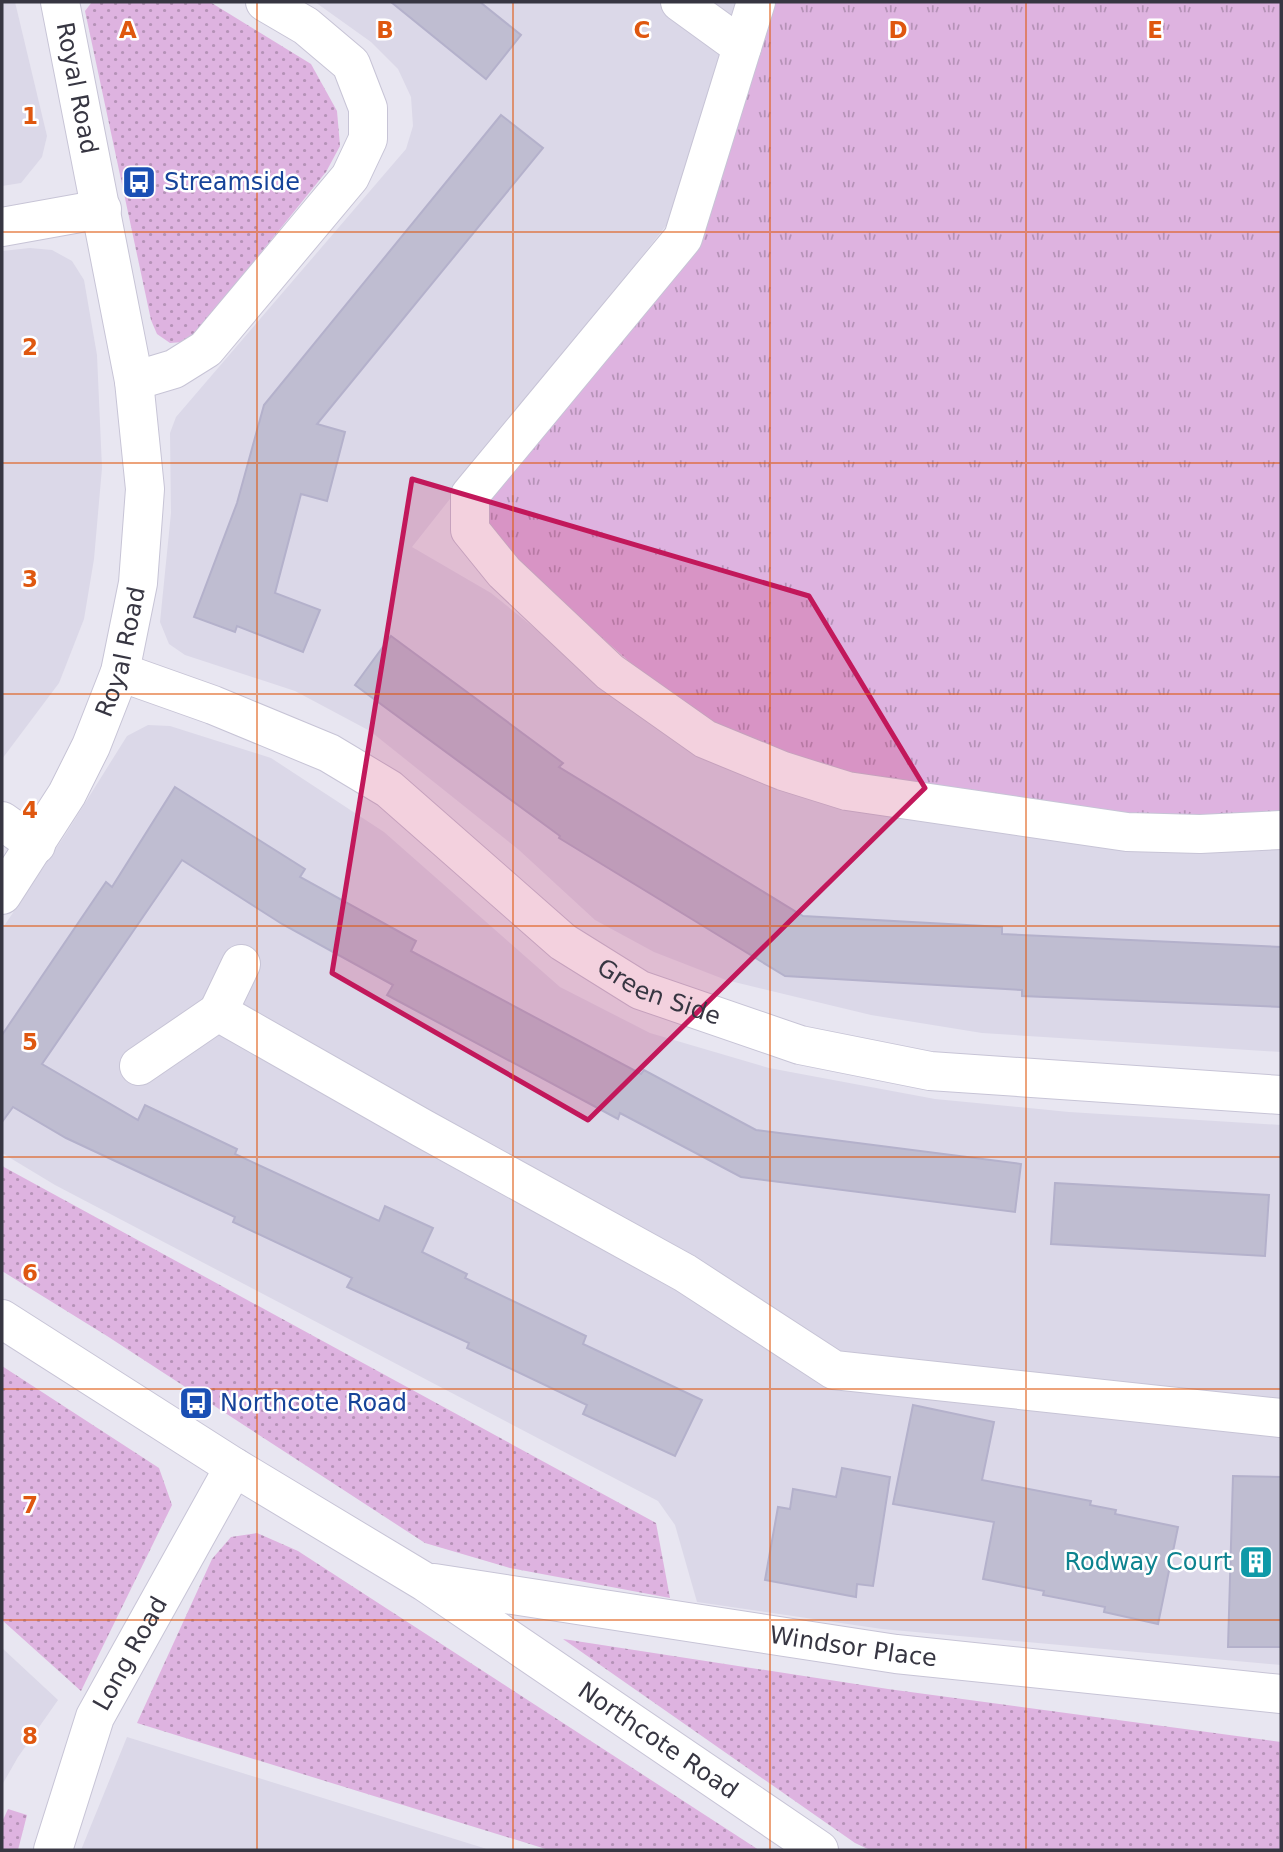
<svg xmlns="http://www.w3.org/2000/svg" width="1283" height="1852" viewBox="0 0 1283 1852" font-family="'DejaVu Sans',sans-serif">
	<defs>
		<pattern id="grass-dots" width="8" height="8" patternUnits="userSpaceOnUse" patternTransform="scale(1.75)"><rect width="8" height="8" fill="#deb3e0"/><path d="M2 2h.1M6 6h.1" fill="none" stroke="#b592b7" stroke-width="1.8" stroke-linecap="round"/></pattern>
		<pattern id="park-tufts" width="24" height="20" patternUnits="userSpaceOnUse" patternTransform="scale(1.75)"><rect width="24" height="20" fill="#deb3e0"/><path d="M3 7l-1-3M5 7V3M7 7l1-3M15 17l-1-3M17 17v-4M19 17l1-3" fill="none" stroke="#b592b7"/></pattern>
	</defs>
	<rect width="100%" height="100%" fill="#e8e6f1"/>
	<!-- residential -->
	<g fill="#dbd8e8">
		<polygon points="2,2 15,2 47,136 42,157 21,183 2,186"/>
		<polygon points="315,2 743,2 669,222 412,547 491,593 655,725 742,773 826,805 1179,851 1281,844 1281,1052 982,1033 871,1015 726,980 654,952 595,920 519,850 370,731 295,691 185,655 169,644 160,622 171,513 170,433 176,417 406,149 413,126 411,97 398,69 371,42"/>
		<polygon points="30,248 52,250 72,261 84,280 97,355 102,468 94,559 84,619 59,683 2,759 2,251"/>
		<polygon points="148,725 170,726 271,758 384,832 560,987 650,1033 769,1068 935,1099 1069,1112 1281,1125 1281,1665 882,1629 697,1602 675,1525 658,1501 55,1185 2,1153 2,929 65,835 127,736"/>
		<polygon points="2,1648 58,1700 18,1757 2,1785"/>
		<polygon points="127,1737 490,1850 81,1850"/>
	</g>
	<!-- grass -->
	<g fill="url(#grass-dots)">
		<polygon points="92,2 210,2 311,64 337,111 340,146 326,172 196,333 183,342 170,343 157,334 151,320 85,11"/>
		<polygon points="2,1166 656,1523 670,1598 510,1568 425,1543 107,1336 2,1271"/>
		<polygon points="2,1366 159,1468 172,1505 81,1691 2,1620"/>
		<polygon points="257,1533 298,1551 759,1850 549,1850 137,1723 212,1559 231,1537"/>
		<polygon points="563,1639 888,1689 1281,1742 1281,1850 870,1850 855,1843"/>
		<polygon points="8,1809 27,1815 18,1850 2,1850 2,1822"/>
	</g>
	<!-- park -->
	<polygon fill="url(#park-tufts)" points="775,2 1281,2 1281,814 1180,820 834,776 755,745 673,700 507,554 472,515 705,218"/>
	<!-- building -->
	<g fill="#bfbdd1" stroke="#b4b1cb" stroke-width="2">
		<polygon points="391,2 480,2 521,35 486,79"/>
		<polygon points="501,115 543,148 317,424 345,432 327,501 301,494 275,593 320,610 303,652 237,626 235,632 194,617 237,503 264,405"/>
		<polygon points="391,636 563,763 559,767 803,916 1002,927 1002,934 1281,947 1281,1007 1022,996 1022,990 785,976 559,838 560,836 355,685"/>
		<polygon points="175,787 305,869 300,877 416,941 411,951 641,1074 644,1070 756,1130 1021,1164 1015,1212 741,1177 620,1113 618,1119 387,995 393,985 282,924 182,860 42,1064 138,1120 145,1105 237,1149 235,1154 379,1221 385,1206 433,1228 422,1252 467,1274 465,1278 586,1336 583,1344 702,1400 675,1456 583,1414 587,1405 467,1348 469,1343 347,1287 352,1278 233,1222 235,1217 66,1138 13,1107 2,1122 2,1035 106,882 112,887"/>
		<polygon points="1055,1183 1269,1195 1265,1256 1051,1244"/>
		<polygon points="913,1405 994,1422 982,1480 1091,1501 1090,1505 1116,1510 1115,1514 1178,1527 1158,1624 1104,1612 1105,1607 1043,1595 1044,1591 983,1579 994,1522 893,1504"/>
		<polygon points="842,1468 890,1477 873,1586 857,1584 856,1597 765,1580 778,1507 790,1509 793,1489 836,1497"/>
		<polygon points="1233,1476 1281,1477 1281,1647 1228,1647"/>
	</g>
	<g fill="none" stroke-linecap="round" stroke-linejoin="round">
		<!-- minor casing -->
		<g stroke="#c7c4d6" stroke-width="40">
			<g id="minor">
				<polyline points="680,2 742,47"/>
				<polyline points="756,2 683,238 470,495 470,530 504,572 610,672 705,739 783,771 847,791 1127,832 1200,834 1281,830"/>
				<polyline points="2,227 102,209"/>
				<polyline points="134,381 174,369 206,349 350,177 368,139 368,108 351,64 306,26 265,2"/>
				<path id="s1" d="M120,672L213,705L329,753L389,789L563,942L640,990L800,1045L930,1071L1281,1095"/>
				<polyline points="2,821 36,845"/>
				<path id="s2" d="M2,895L67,794L91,746L120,672L138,583L145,489L134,381L60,2"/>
				<polyline points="218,1012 241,964"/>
				<polyline points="139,1066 218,1012 422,1128 685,1273 834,1370 1281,1418"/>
				<path id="s3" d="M2,1319L234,1467L425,1582L819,1850"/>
				<path id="s4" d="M434,1583L896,1654L1281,1694"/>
				<path id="s5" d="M53,1850L95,1717L234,1467"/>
			</g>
		</g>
		<!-- minor -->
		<use href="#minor" stroke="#fff" stroke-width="38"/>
	</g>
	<!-- marked area -->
	<path fill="#c2185b" fill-opacity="0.2" stroke="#c2185b" stroke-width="5" stroke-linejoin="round" d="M412,479L809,596L925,788L588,1120L332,973Z"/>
	<!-- grid -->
	<path fill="none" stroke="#df570f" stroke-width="2" stroke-opacity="0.55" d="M257,2V1850M513,2V1850M770,2V1850M1026,2V1850M2,232H1281M2,463H1281M2,694H1281M2,926H1281M2,1157H1281M2,1389H1281M2,1620H1281"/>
	<!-- icons -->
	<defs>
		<g id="bus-square" transform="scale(1.75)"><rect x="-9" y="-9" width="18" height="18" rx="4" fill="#1a4fb4" stroke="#fff"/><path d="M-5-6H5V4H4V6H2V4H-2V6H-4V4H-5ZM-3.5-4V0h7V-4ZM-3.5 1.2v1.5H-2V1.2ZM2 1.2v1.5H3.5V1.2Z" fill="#fff"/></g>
		<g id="building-square" transform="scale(1.75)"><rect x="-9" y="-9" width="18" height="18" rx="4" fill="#0f9aa8" stroke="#fff"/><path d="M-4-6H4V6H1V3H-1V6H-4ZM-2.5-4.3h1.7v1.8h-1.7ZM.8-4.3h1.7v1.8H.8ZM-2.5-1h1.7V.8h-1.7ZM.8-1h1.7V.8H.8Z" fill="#fff"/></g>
	</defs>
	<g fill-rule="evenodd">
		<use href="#bus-square" x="139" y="182"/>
		<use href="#bus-square" x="196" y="1403"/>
		<use href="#building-square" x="1256" y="1562"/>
	</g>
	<g text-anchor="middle" stroke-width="5" stroke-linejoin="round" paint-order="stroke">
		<!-- street labels -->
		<g font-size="24" fill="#373642" stroke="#fff">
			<text transform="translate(77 88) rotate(79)" y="8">Royal Road</text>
			<text dy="8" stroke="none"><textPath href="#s2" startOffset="273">Royal Road</textPath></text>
			<text dy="8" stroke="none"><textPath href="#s1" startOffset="635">Green Side</textPath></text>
			<text dy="8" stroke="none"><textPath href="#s4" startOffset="424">Windsor Place</textPath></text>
			<text dy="8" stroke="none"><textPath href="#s5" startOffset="212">Long Road</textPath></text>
			<text dy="8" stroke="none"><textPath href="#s3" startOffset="780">Northcote Road</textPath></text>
		</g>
		<!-- transit labels -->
		<g font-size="24" fill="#164399" stroke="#fff" text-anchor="start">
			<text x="164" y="190">Streamside</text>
			<text x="220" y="1411">Northcote Road</text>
		</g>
		<!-- culture labels -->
		<g font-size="24" fill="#0d838f" stroke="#fff" text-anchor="end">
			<text x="1232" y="1570">Rodway Court</text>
		</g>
	</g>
	<g font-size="23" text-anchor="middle" font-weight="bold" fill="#df570f" stroke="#fff" stroke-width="5" stroke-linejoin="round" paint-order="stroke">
		<text x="128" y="38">A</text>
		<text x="385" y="38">B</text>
		<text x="642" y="38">C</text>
		<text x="898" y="38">D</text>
		<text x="1155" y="38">E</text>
		<text x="30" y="124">1</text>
		<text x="30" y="355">2</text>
		<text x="30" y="587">3</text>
		<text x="30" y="818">4</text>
		<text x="30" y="1050">5</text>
		<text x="30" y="1281">6</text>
		<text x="30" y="1513">7</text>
		<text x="30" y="1744">8</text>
	</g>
	<!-- border -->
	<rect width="1283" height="1852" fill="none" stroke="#373642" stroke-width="7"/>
</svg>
